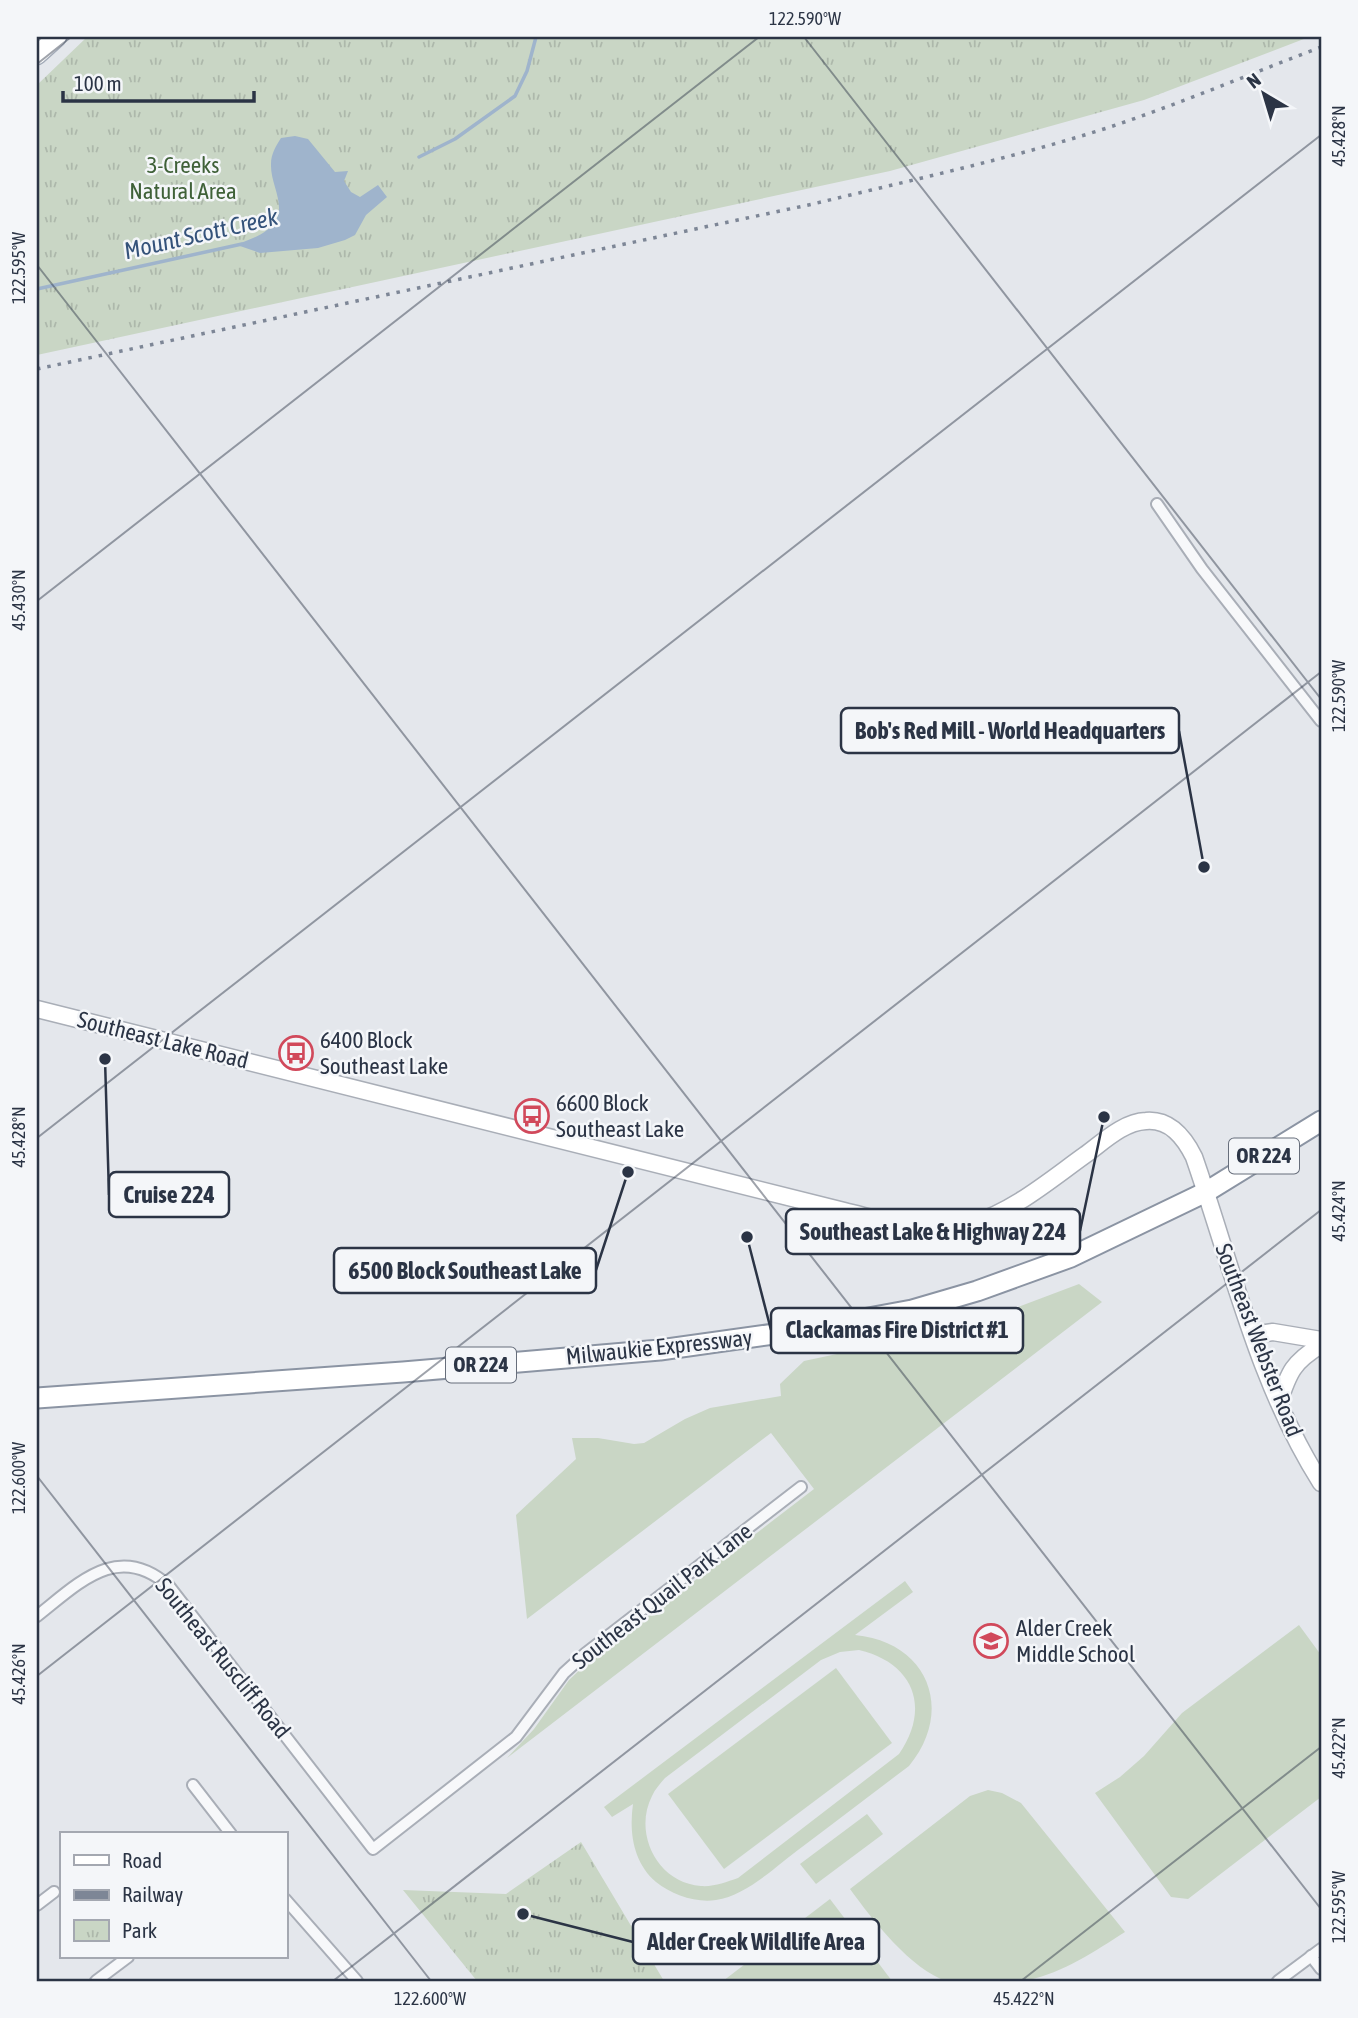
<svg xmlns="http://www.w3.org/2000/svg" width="1358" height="2018" viewBox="0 0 1358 2018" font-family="'Asap Condensed',sans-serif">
	<defs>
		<pattern id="park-tufts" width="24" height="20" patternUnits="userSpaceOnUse" patternTransform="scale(1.75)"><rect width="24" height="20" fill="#c9d6c5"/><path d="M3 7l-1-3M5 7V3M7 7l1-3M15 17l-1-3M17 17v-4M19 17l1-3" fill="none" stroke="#adb8ab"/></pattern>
	</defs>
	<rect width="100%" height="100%" fill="#e4e7ec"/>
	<!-- grass -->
	<g fill="#c9d6c5" fill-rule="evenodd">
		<polygon points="1079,1284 1102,1302 507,1758 534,1729 569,1680 586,1664 814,1489 771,1433 527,1619 516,1515 576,1459 572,1438 598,1438 634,1444 644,1443 685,1419 710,1408 781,1396 780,1384 804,1361 898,1341 991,1317"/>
		<path d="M905,1581L913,1592L855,1635C928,1642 955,1710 909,1766C873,1793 838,1820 802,1847C777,1865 748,1895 716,1900C696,1903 672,1895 656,1882C633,1862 629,1832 633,1804L612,1817L604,1807ZM859,1650C914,1663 931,1708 899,1754L738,1878C726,1882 714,1887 701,1886C657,1883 633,1833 652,1796C655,1789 660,1784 665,1778L821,1660L840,1652Z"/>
		<polygon points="1299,1625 1321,1655 1321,1797 1188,1899 1171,1897 1095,1793 1120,1777 1144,1756 1182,1713"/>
		<polygon points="836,1668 892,1743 724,1869 668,1794"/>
		<path d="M988,1790L1002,1793L1021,1803L1125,1932C1095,1951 1063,1973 1028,1980C1013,1984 995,1981 980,1981C970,1981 957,1984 947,1981C912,1971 871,1918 850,1889L970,1796Z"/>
		<polygon points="867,1814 883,1834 816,1884 800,1864"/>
		<polygon points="830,1899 892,1981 723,1981"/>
	</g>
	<!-- park -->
	<g fill="url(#park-tufts)">
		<polygon points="87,37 1309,37 1144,100 890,171 37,355 37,85"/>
		<polygon points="581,1842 664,1981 477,1981 403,1890 506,1894"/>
	</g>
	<!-- water -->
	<path fill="#9fb4cc" d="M295,136L308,139L335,172L348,171L344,181L351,192L360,197L378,185L387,197L366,215L355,235L345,240L318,248L260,253L237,245C247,240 259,237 267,230C292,211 270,188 271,164C271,154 276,146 281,138Z"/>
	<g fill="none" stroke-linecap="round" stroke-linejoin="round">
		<!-- stream -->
		<g stroke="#9fb4cc" stroke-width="3.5">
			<polyline points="419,157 455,139 515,96 527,71 536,37"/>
			<polyline points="37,289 242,244"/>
		</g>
		<!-- street casing -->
		<g stroke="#a9aeb7" stroke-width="14">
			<g id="street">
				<polyline points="1157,504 1202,569 1321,721"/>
				<path d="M37,1616C79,1583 118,1541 169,1586L373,1849L516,1737L564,1673L586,1653L801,1487"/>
				<polyline points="193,1785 231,1834"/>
				<polyline points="285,1899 357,1981"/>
				<polyline points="37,1905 54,1892"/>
				<polyline points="1311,1956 1321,1969"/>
				<polyline points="96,1981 128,1957"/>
				<polyline points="1278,1981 1321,1949"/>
			</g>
		</g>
		<!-- secondary casing -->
		<g stroke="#a9aeb7" stroke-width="19">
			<g id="secondary">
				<path d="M37,1009L844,1211C886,1221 928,1236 971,1224C1014,1211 1050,1180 1085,1155C1103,1142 1123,1122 1146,1121C1170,1119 1184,1137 1194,1157C1232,1266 1258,1384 1321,1483"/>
				<polyline points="1253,1335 1273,1332 1321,1340"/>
				<path d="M1279,1402C1289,1372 1293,1362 1321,1345"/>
			</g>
		</g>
		<!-- primary casing -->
		<g stroke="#a3abb8" stroke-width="21">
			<polyline id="primary" points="37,55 57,37"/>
		</g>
		<!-- highway casing -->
		<g stroke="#8b94a3" stroke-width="23">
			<polyline id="highway" points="37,1398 403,1372 660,1350 803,1330 912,1310 977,1291 1071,1257 1206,1192 1321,1121"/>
		</g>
		<!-- street -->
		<use href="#street" stroke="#f7f8fa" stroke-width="10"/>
		<!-- secondary -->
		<use href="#secondary" stroke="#fff" stroke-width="16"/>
		<!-- primary -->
		<use href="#primary" stroke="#fff" stroke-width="18"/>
		<!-- highway -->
		<use href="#highway" stroke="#fff" stroke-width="19"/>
		<!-- rail -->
		<path stroke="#7d8696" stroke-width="3.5" stroke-dasharray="3.5 7" stroke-linecap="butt" d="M37,369L813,204C911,180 1010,159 1107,128C1179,104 1250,74 1321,47"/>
	</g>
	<!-- ticks -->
	<path fill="none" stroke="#2b3445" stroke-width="2" stroke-opacity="0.45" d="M804,37L1321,699M37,64L71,37M37,265L1321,1909M37,601L759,37M37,1138L1321,135M37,1476L431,1981M37,1676L1321,672M333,1981L1321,1210M1021,1981L1321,1747"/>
	<!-- icons -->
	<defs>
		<g id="bus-ring" transform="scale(1.75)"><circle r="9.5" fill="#f4f6f9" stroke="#d1495b" stroke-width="1.5"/><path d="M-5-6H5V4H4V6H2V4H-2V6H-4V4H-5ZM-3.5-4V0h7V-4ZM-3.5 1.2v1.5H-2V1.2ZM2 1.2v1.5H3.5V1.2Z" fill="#d1495b"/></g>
		<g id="school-ring" transform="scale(1.75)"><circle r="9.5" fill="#f4f6f9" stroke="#d1495b" stroke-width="1.5"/><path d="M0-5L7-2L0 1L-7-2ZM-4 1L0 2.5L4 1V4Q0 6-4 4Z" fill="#d1495b"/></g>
	</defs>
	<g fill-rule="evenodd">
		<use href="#bus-ring" x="296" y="1053"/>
		<use href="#bus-ring" x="532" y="1116"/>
		<use href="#school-ring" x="991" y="1641"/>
	</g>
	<g text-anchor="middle" stroke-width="5" stroke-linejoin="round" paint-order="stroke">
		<!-- shield labels -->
		<g fill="#f4f6f9" stroke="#676e7b" stroke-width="2">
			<rect x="1229" y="1138.5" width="70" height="35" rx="5"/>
			<rect x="446" y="1347.5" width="70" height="35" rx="5"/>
		</g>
		<g font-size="21" font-weight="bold" fill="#2b3445">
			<text x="1264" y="1163">OR 224</text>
			<text x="481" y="1372">OR 224</text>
		</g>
		<!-- park labels -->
		<g font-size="23" fill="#3f6138" stroke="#f4f6f9">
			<text x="183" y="173">3-Creeks<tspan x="183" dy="26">Natural Area</tspan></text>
		</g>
		<!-- street labels -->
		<g font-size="23" fill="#2b3445" stroke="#f4f6f9">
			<text transform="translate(163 1040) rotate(14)" y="8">Southeast Lake Road</text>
			<text transform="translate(1259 1340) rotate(69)" y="8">Southeast Webster Road</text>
			<text transform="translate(659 1347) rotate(-6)" y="8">Milwaukie Expressway</text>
			<text transform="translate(662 1596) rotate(-38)" y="8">Southeast Quail Park Lane</text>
			<text transform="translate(223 1658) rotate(51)" y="8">Southeast Ruscliff Road</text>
		</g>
		<!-- poi labels -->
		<g font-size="23" fill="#2b3445" stroke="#f4f6f9" text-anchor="start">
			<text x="320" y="1048">6400 Block<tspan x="320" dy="26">Southeast Lake</tspan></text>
			<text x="556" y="1111">6600 Block<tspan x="556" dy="26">Southeast Lake</tspan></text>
			<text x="1016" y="1636">Alder Creek<tspan x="1016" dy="26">Middle School</tspan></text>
		</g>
		<!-- water labels -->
		<g font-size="24" font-style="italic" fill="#34527a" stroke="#f4f6f9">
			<text transform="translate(201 234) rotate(-13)" y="8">Mount Scott Creek</text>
		</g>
	</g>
	<!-- callouts -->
	<path fill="none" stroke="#2b3445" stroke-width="2.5" d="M1204 867L1179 731M105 1059L109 1195M1104 1117L1080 1231M628 1172L596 1270M747 1237L771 1330M523 1914L633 1942"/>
	<g fill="#2b3445" stroke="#f4f6f9" stroke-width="2.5">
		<circle cx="1204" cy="867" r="7"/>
		<circle cx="105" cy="1059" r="7"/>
		<circle cx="1104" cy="1117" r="7"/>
		<circle cx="628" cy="1172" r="7"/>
		<circle cx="747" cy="1237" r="7"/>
		<circle cx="523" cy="1914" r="7"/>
	</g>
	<g fill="#f4f6f9" stroke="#2b3445" stroke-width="2.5">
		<rect x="841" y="708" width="338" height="45" rx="7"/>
		<rect x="109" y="1172" width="120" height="45" rx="7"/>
		<rect x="786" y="1209" width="294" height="45" rx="7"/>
		<rect x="334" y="1248" width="262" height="45" rx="7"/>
		<rect x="771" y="1308" width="252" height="45" rx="7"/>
		<rect x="633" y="1919" width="246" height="45" rx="7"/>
	</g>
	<g font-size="24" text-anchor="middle" font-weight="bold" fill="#2b3445">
		<text x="1010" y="739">Bob's Red Mill - World Headquarters</text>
		<text x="169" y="1203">Cruise 224</text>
		<text x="933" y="1240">Southeast Lake &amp; Highway 224</text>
		<text x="465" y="1279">6500 Block Southeast Lake</text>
		<text x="897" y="1338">Clackamas Fire District #1</text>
		<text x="756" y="1950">Alder Creek Wildlife Area</text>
	</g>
	<!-- border -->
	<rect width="1358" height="2018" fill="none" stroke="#f4f6f9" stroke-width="77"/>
	<!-- legend -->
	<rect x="60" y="1832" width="228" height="126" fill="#f4f6f9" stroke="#a4a8b1" stroke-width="2"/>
	<rect x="74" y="1855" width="35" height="10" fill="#ffffff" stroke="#a4a8b1" stroke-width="2"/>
	<text x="122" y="1868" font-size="21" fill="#2b3445">Road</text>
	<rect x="74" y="1890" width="35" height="10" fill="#7d8696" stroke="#a4a8b1" stroke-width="2"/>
	<text x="122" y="1902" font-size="21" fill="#2b3445">Railway</text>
	<rect x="74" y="1920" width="35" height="21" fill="url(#park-tufts)" stroke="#a4a8b1" stroke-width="2"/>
	<text x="122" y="1938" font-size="21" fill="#2b3445">Park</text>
	<!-- north arrow -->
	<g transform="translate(1264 94) rotate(322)" stroke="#f4f6f9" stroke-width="5" paint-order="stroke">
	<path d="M0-5L12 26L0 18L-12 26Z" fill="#2b3445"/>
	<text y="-10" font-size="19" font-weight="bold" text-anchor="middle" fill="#2b3445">N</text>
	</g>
	<!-- scale -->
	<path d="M63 91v10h191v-10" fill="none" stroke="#2b3445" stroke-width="3.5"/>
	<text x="74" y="91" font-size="21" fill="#2b3445" stroke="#f4f6f9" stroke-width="5" paint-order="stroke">100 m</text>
	<rect x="38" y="38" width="1282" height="1942" fill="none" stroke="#2b3445" stroke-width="2.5"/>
	<g font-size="18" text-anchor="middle" fill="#2b3445">
		<text x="805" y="25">122.590°W</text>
		<text transform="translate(1339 136) rotate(-90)" y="6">45.428°N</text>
		<text transform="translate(19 268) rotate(-90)" y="6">122.595°W</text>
		<text transform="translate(19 600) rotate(-90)" y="6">45.430°N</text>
		<text transform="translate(1339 696) rotate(-90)" y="6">122.590°W</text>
		<text transform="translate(19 1137) rotate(-90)" y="6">45.428°N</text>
		<text transform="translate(1339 1211) rotate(-90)" y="6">45.424°N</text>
		<text transform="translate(19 1478) rotate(-90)" y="6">122.600°W</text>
		<text transform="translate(19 1674) rotate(-90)" y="6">45.426°N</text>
		<text transform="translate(1339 1748) rotate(-90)" y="6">45.422°N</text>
		<text transform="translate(1339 1907) rotate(-90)" y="6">122.595°W</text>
		<text x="430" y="2005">122.600°W</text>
		<text x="1024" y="2005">45.422°N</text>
	</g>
</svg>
